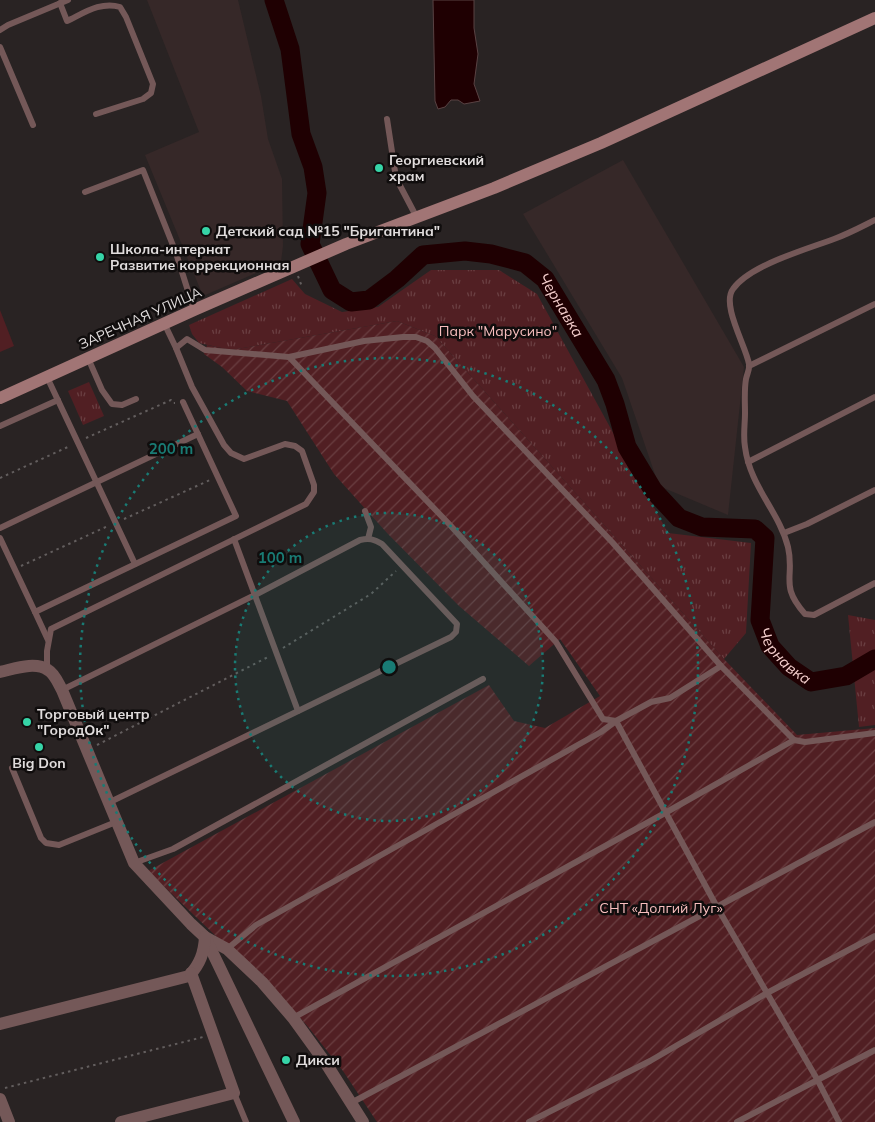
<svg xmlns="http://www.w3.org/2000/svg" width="875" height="1122" viewBox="0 0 875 1122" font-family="Mulish,sans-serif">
	<defs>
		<pattern id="grass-tufts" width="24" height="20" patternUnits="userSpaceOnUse" patternTransform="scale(1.25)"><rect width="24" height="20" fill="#511f23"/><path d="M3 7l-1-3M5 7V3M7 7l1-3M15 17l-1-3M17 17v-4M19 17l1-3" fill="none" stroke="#6a3f42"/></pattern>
		<pattern id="garden-furrows" width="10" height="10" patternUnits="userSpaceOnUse" patternTransform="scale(1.25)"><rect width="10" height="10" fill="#511f23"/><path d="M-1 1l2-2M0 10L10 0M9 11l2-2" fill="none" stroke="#6a3f42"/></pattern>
	</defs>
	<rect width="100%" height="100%" fill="#292323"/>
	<!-- built -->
	<g fill="#362828">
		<polygon points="147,0 238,0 261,96 268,139 282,179 283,246 281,262 203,296 145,155 199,132"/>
		<polygon points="623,160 744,367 728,515 659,486 622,378 523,214"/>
	</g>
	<!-- grass -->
	<g fill="url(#grass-tufts)">
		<polygon points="431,270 499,270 537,294 668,533 751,543 746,633 724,659 435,336 397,321 231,350 199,343 192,334 189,325 292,279 305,294 342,312 378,307"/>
		<polygon points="89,382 104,416 83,425 68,391"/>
		<polygon points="848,615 875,620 875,725 859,727"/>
	</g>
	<!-- garden -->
	<polygon fill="url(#garden-furrows)" points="397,321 435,336 724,659 797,735 875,728 875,1122 377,1122 343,1071 309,1028 260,972 220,940 148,871 489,685 514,721 545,728 600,696 560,639 529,666 459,606 387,533 334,474 287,401 247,391 222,367 204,354 207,345 231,350"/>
	<!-- pitch -->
	<polygon fill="#511f23" points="0,310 14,346 0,352"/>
	<!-- water -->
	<polygon fill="#1f0002" stroke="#594243" points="433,0 474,0 474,28 478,54 474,84 480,101 464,104 458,100 451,100 445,107 438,109 435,101"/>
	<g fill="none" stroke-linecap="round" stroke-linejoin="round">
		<!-- river -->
		<path stroke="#1f0002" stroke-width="19" id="s1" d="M274,0L290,49L301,134L313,167L317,193L310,244L332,290L351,302L369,300L397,279L423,255L465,251L491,254L525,263L545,279L606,380L615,404L627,447L653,490L679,518L702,527L755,529L765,538L760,620L770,646L789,667L811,682L846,676L875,659"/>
		<!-- path -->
		<g stroke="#635e5e" stroke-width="2" stroke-dasharray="2.5 4" stroke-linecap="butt">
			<polyline points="298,276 302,287"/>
			<polyline points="86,438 171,400 173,403 175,403"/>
			<polyline points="0,478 70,446"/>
			<polyline points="124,519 210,480"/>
			<polyline points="21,566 108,526"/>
			<polyline points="283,648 371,594 396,571"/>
			<polyline points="97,745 268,657"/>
			<polyline points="5,1088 203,1037"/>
		</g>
		<!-- lane -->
		<g stroke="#745858" stroke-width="6">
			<path d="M60,3L67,21C84,13 101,1 120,7L126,17L153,84L151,93L143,99L96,114"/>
			<polyline points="0,30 8,25 68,0"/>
			<polyline points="0,47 33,125"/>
			<polyline points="387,119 396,178 416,216"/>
			<polyline points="85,192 143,170 176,253 194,310"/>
			<path d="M875,220C861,227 848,234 834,239C807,249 750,265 733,289C721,305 746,346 749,364C750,369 747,374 746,379C744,390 745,402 745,413C745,424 743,436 745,447C750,487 779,511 788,547C795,577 779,585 805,614L814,615L875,583"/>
			<polyline points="164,323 176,348 187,339 205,350 289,357 450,525 556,642 603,719 616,721 717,907 817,1079 839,1122"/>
			<polyline points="289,357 364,341 403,337 416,337 427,341 435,348 473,396 612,542 721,666 794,740 805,742 875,733"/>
			<polyline points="88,358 102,390 112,404 122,405 136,399"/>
			<polyline points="749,366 875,304"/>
			<polyline points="47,377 135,564"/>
			<polyline points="0,426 58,400"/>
			<polyline points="748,462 875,397"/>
			<polyline points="365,511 371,527 368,539"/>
			<polyline points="0,528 198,434"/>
			<polyline points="784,533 807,524 875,490"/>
			<polyline points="0,538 35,612 236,516 183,402"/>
			<polyline points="234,539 298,711"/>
			<polyline points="35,612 48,640"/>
			<polyline points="47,668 47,651 51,629 306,504 314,492 314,485 302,451 295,446 285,444 244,459 231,453 224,445 192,387 176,348"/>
			<path d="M62,690L255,595L360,540C369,538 374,539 382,544L457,624L456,632L451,637L108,803"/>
			<polyline points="12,768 41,838 46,843 59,845 116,822"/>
			<polyline points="134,863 173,849 483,679"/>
			<polyline points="227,949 256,925 601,732 616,721 651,702 670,698 721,666"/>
			<polyline points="293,1018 665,813 794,740"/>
			<polyline points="234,1093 246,1122"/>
			<polyline points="351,1103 875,822"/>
			<polyline points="529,1122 650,1061 767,993 875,936"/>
			<polyline points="737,1122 875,1050"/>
		</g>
		<!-- street -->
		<g stroke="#745858" stroke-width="12">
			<path d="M0,672C14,669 35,661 48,670C55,674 58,683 62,690L134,863L191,924L205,937L227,949L262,982L293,1018L327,1065L363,1122"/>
			<polyline points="206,939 294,1122"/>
			<path d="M0,1024L189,976C200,964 204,953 205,937"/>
			<polyline points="0,1099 9,1122"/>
			<polyline points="121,1122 234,1093 191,973"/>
		</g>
		<!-- secondary -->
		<polyline stroke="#a17575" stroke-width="12" points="0,398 194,310 346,244 494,188 601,143 875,18"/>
	</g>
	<!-- distance rings -->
	<circle cx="389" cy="667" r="154" fill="#197b74" fill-opacity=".12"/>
	<g fill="none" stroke="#197b74" stroke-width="2.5" stroke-dasharray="2.5 5">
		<circle cx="389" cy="667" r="154"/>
		<circle cx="389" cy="667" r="309"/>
	</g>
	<!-- markers -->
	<g fill="#36d4a7" stroke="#100d0d" stroke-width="2">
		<circle cx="379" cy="168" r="5"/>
		<circle cx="206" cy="231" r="5"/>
		<circle cx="100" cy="257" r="5"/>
		<circle cx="27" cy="722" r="5"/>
		<circle cx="39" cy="747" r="5"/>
		<circle cx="286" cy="1060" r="5"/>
	</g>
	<g text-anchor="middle" stroke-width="5" stroke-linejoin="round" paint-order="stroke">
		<!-- poi labels -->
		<g font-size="14" font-weight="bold" fill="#e0dcdc" stroke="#100d0d" text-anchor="start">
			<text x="389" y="165">Георгиевский<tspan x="389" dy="16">храм</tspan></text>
			<text x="216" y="236">Детский сад №15 "Бригантина"</text>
			<text x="110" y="254">Школа-интернат<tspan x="110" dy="16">Развитие коррекционная</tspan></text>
			<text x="37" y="719">Торговый центр<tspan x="37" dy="16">"ГородОк"</tspan></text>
			<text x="39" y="768" text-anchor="middle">Big Don</text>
			<text x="296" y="1065">Дикси</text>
		</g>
		<!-- street labels -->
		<g font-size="14" fill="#e0dcdc" stroke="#100d0d">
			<text transform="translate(140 318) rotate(-24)" y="5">ЗАРЕЧНАЯ УЛИЦА</text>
		</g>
		<!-- park labels -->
		<g font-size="14" fill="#f8bebe" stroke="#100d0d">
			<text x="498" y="336">Парк "Марусино"</text>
			<text x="661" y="913">СНТ «Долгий Луг»</text>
		</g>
		<!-- water labels -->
		<g font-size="15" font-style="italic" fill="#f5cecd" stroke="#100d0d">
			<text dy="5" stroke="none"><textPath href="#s1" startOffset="572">Чернавка</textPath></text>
			<text dy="5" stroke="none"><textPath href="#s1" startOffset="1036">Чернавка</textPath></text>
		</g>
	</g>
	<circle cx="389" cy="667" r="8" fill="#197b74" stroke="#100d0d" stroke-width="2.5"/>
	<g font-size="15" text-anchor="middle" font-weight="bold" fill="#197b74" stroke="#100d0d" stroke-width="5" stroke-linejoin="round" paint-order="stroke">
		<text x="171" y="454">200 m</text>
		<text x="280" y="563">100 m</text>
	</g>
</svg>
